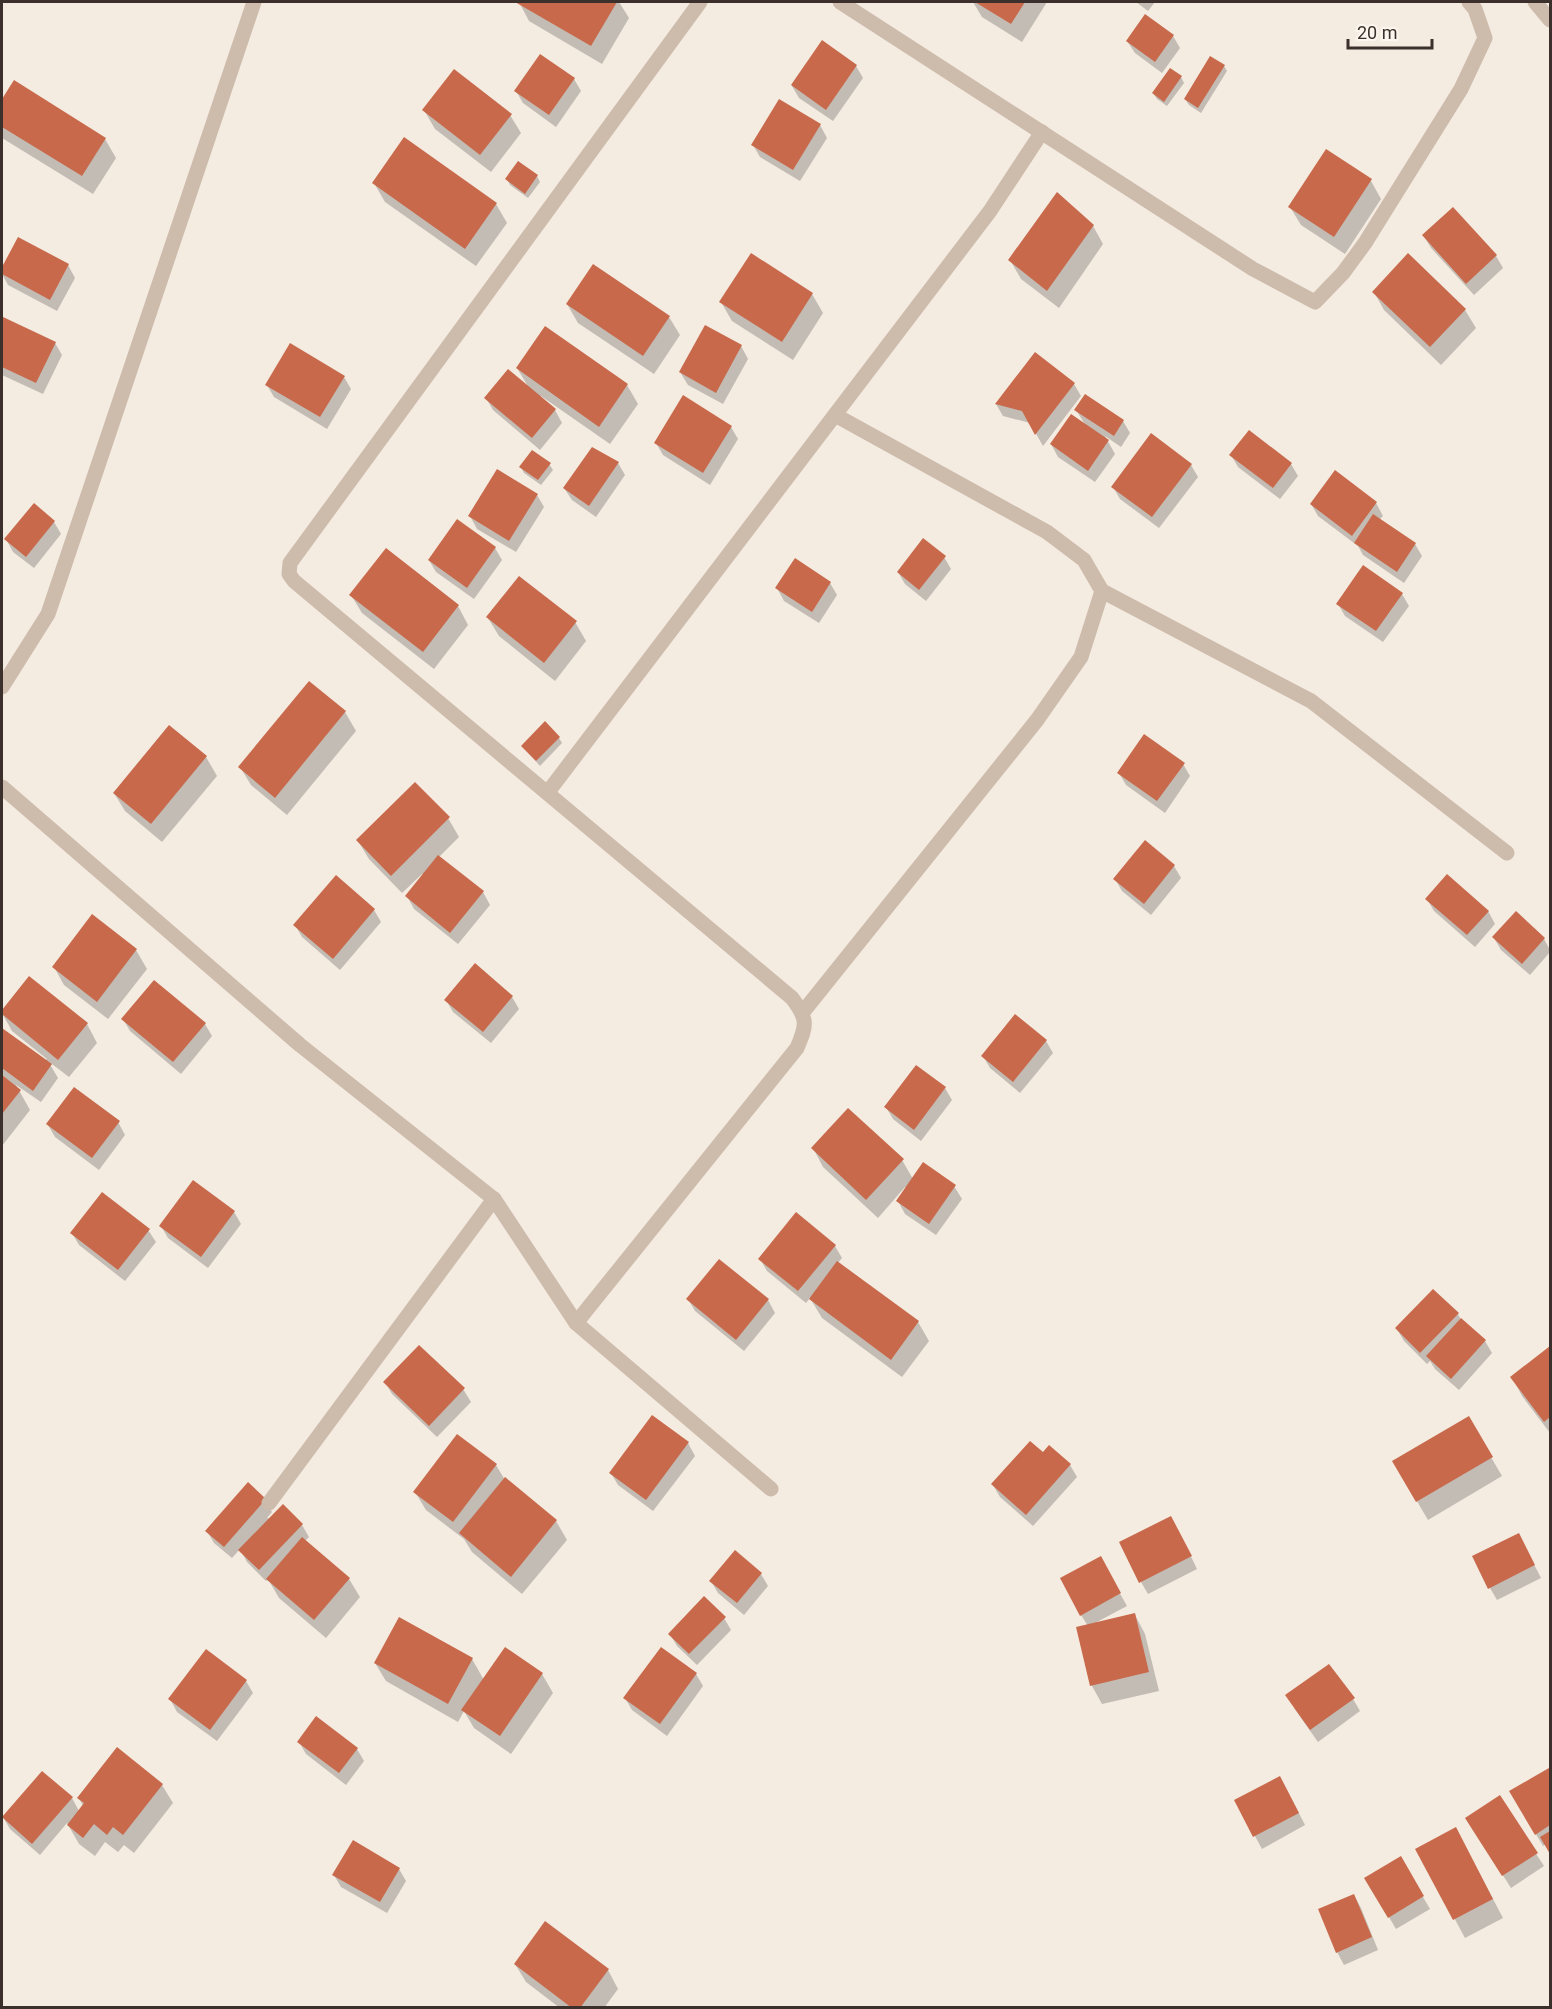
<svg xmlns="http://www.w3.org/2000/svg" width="1552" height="2009" viewBox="0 0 1552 2009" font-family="Roboto,sans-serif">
	<rect width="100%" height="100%" fill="#f4ebe1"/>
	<!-- shadow -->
	<g fill="#0003">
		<polygon points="519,2 619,2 629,18 602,64 529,21"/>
		<polygon points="973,2 1047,2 1022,42 982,17"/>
		<polygon points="1136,2 1155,2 1148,11"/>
		<polygon points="1173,36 1180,48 1162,73 1135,53 1127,41"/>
		<polygon points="822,43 856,66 863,78 833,121 799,98 792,86"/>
		<polygon points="1224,66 1227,71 1201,113 1189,105 1185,99"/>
		<polygon points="1181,77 1184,83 1167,106 1157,99 1153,93"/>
		<polygon points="574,79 581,91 556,127 523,103 516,91"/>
		<polygon points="14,82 105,139 116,158 93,194 2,138 2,102"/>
		<polygon points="424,110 510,115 521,133 491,172 435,129"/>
		<polygon points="820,125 827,138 800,181 760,157 753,145"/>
		<polygon points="405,139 496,204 507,223 476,266 385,202 374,183"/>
		<polygon points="537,176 540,182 528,198 510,185 507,179"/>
		<polygon points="1371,181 1381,199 1345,254 1301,225 1290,207"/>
		<polygon points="1093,226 1103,244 1059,308 1021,279 1010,260"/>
		<polygon points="1424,236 1496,256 1503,268 1474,295 1431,248"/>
		<polygon points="19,239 68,265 75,278 57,311 8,285 2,274 2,271"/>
		<polygon points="752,255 812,294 823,313 793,360 732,321 721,302"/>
		<polygon points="1374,292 1465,310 1476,328 1441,365 1384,310"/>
		<polygon points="567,304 669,317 680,335 654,374 578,323"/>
		<polygon points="4,319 55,343 62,355 43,394 2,375 2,325"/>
		<polygon points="545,328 627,385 638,404 610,444 541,396 540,398 555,410 562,423 540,450 493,410 486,398 529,388 517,368"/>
		<polygon points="741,346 748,359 723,404 688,385 680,372"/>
		<polygon points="344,377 351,389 327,429 274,397 267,385"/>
		<polygon points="1074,384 1081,396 1043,446 1030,423 1003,416 996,404"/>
		<polygon points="1076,410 1123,421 1130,433 1121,447 1105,436 1115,454 1095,482 1058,457 1051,444 1086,426"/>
		<polygon points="731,427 738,439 710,485 663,455 656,443"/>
		<polygon points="592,449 618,463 625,475 596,517 572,500 564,488"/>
		<polygon points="1231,455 1291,464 1298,476 1280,499 1238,467"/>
		<polygon points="549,464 553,470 541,485 524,473 521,467"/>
		<polygon points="1191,465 1198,477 1159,528 1120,499 1113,487"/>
		<polygon points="537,495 544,507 516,552 477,529 470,516"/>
		<polygon points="1376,503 1383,516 1379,520 1415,544 1422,556 1404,583 1363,555 1358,546 1318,516 1311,504"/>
		<polygon points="54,522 61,534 34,568 13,552 6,539"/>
		<polygon points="495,548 502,560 474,599 436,572 429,560"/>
		<polygon points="944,557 951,569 926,601 905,584 898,572"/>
		<polygon points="795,560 830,583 837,595 819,623 784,601 777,588"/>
		<polygon points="1402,594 1409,606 1383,642 1345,616 1338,604"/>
		<polygon points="351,595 458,606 468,625 434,669 362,613"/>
		<polygon points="488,618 575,622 586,641 555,681 499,636"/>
		<polygon points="309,683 345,712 356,731 287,815 251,785 240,767"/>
		<polygon points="170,727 206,757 217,776 162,842 125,811 114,793"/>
		<polygon points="559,738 562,743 540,766 523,747"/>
		<polygon points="1183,764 1190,776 1165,813 1126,785 1119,773"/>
		<polygon points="448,818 459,837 439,857 483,892 490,905 458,944 414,909 407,896 423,875 422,874 402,893 369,859 358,841"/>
		<polygon points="1145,842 1174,866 1181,878 1151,915 1122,891 1115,879"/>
		<polygon points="1427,899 1488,911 1495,924 1475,947 1434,911"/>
		<polygon points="374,910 381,922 340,970 302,937 295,925"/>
		<polygon points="1516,913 1544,939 1550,950 1550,952 1530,975 1501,950 1494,938"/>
		<polygon points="93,916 136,950 147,969 108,1019 64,985 54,967"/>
		<polygon points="29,978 87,1024 97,1043 69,1077 48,1061 58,1078 41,1102 16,1085 30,1110 2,1146 2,1032 3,1030 45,1061 47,1059 12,1031 2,1013"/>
		<polygon points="512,997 519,1009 491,1043 453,1012 446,1000"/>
		<polygon points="123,1019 205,1024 212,1036 181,1074 130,1031"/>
		<polygon points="1046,1041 1053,1053 1020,1093 990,1068 983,1056"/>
		<polygon points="945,1088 952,1100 921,1141 893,1119 886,1107"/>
		<polygon points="118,1122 125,1135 99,1170 55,1137 48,1125"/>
		<polygon points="813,1148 902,1160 913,1179 954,1186 962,1199 936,1235 905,1214 898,1201 907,1189 905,1187 878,1218 823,1167"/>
		<polygon points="234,1212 241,1224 208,1268 168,1238 161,1226"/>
		<polygon points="796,1214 835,1246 842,1258 838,1263 918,1322 929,1341 902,1377 822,1318 810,1298 806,1303 767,1271 760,1259"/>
		<polygon points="148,1230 156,1242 125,1281 79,1245 72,1233"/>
		<polygon points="719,1261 768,1300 775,1313 744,1351 695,1311 688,1299"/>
		<polygon points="1458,1314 1461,1320 1485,1341 1492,1353 1459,1390 1435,1369 1430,1361 1427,1364 1404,1341 1397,1329"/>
		<polygon points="1550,1348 1550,1433 1522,1396 1512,1377"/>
		<polygon points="385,1382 463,1389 471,1402 437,1437 392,1394"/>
		<polygon points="1468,1418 1502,1476 1428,1520 1394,1462"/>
		<polygon points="688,1443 695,1456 653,1511 618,1485 611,1473"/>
		<polygon points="1043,1454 1070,1465 1077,1477 1033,1526 1000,1497 993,1485"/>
		<polygon points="496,1465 505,1480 556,1521 567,1540 522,1594 472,1552 464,1539 426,1510 415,1492"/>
		<polygon points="265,1500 272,1512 267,1518 302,1525 309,1537 305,1541 349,1579 360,1597 326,1638 279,1598 268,1579 266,1581 247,1562 240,1549 232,1558 214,1543 207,1531"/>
		<polygon points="1178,1530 1197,1569 1148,1594 1141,1582"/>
		<polygon points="1519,1535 1541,1578 1497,1600 1490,1588"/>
		<polygon points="1100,1558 1127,1606 1095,1623 1135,1615 1145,1634 1159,1691 1102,1704 1092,1686 1078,1629 1088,1626 1081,1615"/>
		<polygon points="761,1574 768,1586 744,1615 718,1593 711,1581"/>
		<polygon points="724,1618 731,1630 697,1665 677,1646 670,1634"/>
		<polygon points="472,1659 484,1680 542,1674 553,1693 511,1754 474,1728 464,1711 458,1722 386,1681 375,1663"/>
		<polygon points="696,1674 703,1686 667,1736 632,1710 625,1698"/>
		<polygon points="246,1681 253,1693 217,1741 177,1712 170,1699"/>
		<polygon points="1353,1699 1360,1711 1318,1742 1294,1708"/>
		<polygon points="299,1742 357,1749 364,1761 346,1785 306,1754"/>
		<polygon points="1549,1770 1550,1773 1550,1852 1546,1844 1543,1846 1511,1792"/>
		<polygon points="162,1785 173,1803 134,1853 124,1845 118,1852 105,1842 95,1856 79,1844 67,1823 40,1855 10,1829 3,1817 72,1798 79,1811 83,1806 79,1798"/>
		<polygon points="1287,1790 1305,1825 1262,1849 1236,1801"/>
		<polygon points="1499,1797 1544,1866 1511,1888 1474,1830"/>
		<polygon points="1466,1848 1503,1918 1465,1938 1417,1849"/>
		<polygon points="1400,1858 1430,1909 1396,1929 1366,1878"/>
		<polygon points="399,1869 406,1881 387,1913 341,1887 334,1875"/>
		<polygon points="1354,1895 1361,1908 1378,1950 1344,1965 1337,1952"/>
		<polygon points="515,1964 608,1970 618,1989 604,2008 560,2008 526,1982"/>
	</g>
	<!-- building -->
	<g fill="#c8694b">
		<polygon points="515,2 617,2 591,46"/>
		<polygon points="975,2 1025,2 1011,24"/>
		<polygon points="1145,14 1174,35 1155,62 1126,41"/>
		<polygon points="822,40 857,65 826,110 791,85"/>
		<polygon points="540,54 575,78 549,115 514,91"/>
		<polygon points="1210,56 1225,65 1198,108 1184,99"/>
		<polygon points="1170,68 1182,76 1164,102 1152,93"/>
		<polygon points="454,69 512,114 480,155 422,110"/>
		<polygon points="14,80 106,138 82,176 2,127 2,99"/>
		<polygon points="779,99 821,124 793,170 751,145"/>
		<polygon points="404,137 497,203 465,249 372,183"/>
		<polygon points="1326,149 1372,179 1334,237 1288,207"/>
		<polygon points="518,161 538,175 525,194 505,179"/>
		<polygon points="1057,192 1094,225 1047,291 1008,260"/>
		<polygon points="1453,207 1497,255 1466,284 1422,235"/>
		<polygon points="18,237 69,264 50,300 2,274 2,267"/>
		<polygon points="751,253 813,293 782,342 719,302"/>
		<polygon points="1408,253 1466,309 1430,347 1372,292"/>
		<polygon points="593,264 670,316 643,356 566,304"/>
		<polygon points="3,317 56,342 36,383 2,367 2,321"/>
		<polygon points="705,325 742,345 716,393 679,372"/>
		<polygon points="545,326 628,384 599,427 516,368"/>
		<polygon points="290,343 345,376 320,417 265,385"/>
		<polygon points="1035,352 1075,383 1035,435 1022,411 995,404"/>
		<polygon points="508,369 556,409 532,438 484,398"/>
		<polygon points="1085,394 1124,420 1114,436 1074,410"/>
		<polygon points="683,395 732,426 703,473 654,443"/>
		<polygon points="1071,414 1109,440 1088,471 1050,444"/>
		<polygon points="1249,430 1292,463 1273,488 1229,455"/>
		<polygon points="1151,433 1192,464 1152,517 1111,487"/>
		<polygon points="592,447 619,462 589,506 563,488"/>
		<polygon points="532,450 551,463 538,480 519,467"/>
		<polygon points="497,469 538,494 509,541 468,516"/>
		<polygon points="1335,470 1377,502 1352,536 1310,504"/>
		<polygon points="34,503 55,521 26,557 4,539"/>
		<polygon points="1373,514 1416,543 1397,572 1354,543"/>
		<polygon points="457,519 496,547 467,588 428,560"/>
		<polygon points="923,538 946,556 919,590 897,572"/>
		<polygon points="386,548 459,605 423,652 349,595"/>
		<polygon points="795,558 831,582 812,612 775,588"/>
		<polygon points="1363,565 1403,593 1376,631 1336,604"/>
		<polygon points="519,576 577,621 544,663 486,617"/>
		<polygon points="309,681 346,711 275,798 238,767"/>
		<polygon points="545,721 560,737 536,761 521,746"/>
		<polygon points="169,725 207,756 151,824 113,793"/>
		<polygon points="1144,734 1185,763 1157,801 1117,773"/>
		<polygon points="415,782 450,817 391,876 356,840"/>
		<polygon points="1145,840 1175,865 1144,904 1113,879"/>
		<polygon points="438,855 484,891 450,933 405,896"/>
		<polygon points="1447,874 1489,911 1467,935 1425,899"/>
		<polygon points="336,875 375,909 333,959 293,925"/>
		<polygon points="1516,911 1545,938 1522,964 1492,937"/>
		<polygon points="92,914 137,949 97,1002 52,967"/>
		<polygon points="475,963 513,996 483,1032 444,1000"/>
		<polygon points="29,976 88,1023 58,1060 2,1014 2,1010"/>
		<polygon points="154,980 206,1023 173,1062 121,1019"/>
		<polygon points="1015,1014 1047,1040 1013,1082 981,1056"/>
		<polygon points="2,1028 52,1064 33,1091 2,1068"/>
		<polygon points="916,1065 946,1087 914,1130 884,1107"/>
		<polygon points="2,1075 21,1090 2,1114"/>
		<polygon points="74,1087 120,1121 92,1158 46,1124"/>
		<polygon points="848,1108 904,1159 866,1200 811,1148"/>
		<polygon points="923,1162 956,1185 929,1224 896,1201"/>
		<polygon points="193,1180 235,1211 201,1257 159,1226"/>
		<polygon points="102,1192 150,1229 118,1270 70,1233"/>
		<polygon points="796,1212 836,1245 798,1291 758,1259"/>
		<polygon points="719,1259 769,1299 736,1340 686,1299"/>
		<polygon points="837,1261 919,1321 891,1360 809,1299"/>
		<polygon points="1433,1289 1459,1313 1420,1353 1395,1328"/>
		<polygon points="1461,1318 1486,1340 1451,1379 1426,1356"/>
		<polygon points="419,1345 465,1388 429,1426 383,1382"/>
		<polygon points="1550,1346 1550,1417 1544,1422 1510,1377"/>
		<polygon points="652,1415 689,1442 646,1500 609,1473"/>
		<polygon points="1469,1416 1493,1457 1416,1502 1392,1461"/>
		<polygon points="457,1434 497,1464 453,1522 413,1492"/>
		<polygon points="1030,1441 1043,1452 1049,1445 1071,1464 1026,1515 991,1484"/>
		<polygon points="505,1477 557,1520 511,1577 459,1533"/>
		<polygon points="248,1482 266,1499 224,1547 205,1531"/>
		<polygon points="283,1504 303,1524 259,1570 238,1550"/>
		<polygon points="1171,1516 1192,1556 1139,1583 1119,1542"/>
		<polygon points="1519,1533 1535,1565 1488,1589 1472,1556"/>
		<polygon points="302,1537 350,1578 314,1620 266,1579"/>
		<polygon points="735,1550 762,1573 737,1603 709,1581"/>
		<polygon points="1101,1556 1121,1593 1080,1616 1060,1578"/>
		<polygon points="704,1596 726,1617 689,1654 668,1634"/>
		<polygon points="1135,1613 1149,1672 1090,1686 1076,1627"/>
		<polygon points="399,1617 473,1658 448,1704 374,1663"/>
		<polygon points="505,1647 543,1673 500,1736 461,1710"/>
		<polygon points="661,1647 697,1673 660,1724 623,1698"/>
		<polygon points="206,1649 247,1680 210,1730 168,1699"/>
		<polygon points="1329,1664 1355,1698 1310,1730 1285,1695"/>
		<polygon points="316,1716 358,1748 339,1773 297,1742"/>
		<polygon points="117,1747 163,1784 123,1835 113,1827 107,1835 94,1824 83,1838 67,1825 84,1803 77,1798"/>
		<polygon points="1549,1768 1550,1825 1535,1835 1509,1791"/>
		<polygon points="42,1771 73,1797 32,1844 2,1817"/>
		<polygon points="1280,1776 1299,1813 1253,1837 1234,1800"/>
		<polygon points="1500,1795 1538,1853 1502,1876 1465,1818"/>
		<polygon points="1456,1827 1493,1899 1453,1920 1415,1849"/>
		<polygon points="1550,1831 1550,1854 1540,1837"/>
		<polygon points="353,1840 400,1868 380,1902 332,1875"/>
		<polygon points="1401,1856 1424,1896 1388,1918 1364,1878"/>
		<polygon points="1354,1894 1372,1937 1336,1953 1318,1909"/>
		<polygon points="545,1921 609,1969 580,2008 572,2008 514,1964"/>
	</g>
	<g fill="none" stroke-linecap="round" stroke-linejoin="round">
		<!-- minor -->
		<g stroke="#cdbbac" stroke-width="15">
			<polyline points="840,2 1253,269 1315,302 1343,273 1365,243 1461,89 1485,38 1475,9 1469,2"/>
			<polyline points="1535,2 1550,20"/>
			<polyline points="1102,591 1311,701 1507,853"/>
			<polyline points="2,687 48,614 254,2"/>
			<polyline points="2,787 300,1045 494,1199 576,1323 771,1489"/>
			<polyline points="548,792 990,211 1042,132"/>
			<polyline points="803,1012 1037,720 1081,657 1102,591 1084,560 1047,532 835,415"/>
			<path d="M576,1323L797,1048C807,1025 808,1019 792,998L294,581L289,574L290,563L700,2"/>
			<polyline points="269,1503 494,1199"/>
		</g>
	</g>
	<!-- border -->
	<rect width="1552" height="2009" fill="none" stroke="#3b302b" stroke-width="6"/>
	<!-- scale -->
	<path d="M1348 39v9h84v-9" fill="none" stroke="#3b302b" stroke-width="3"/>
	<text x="1357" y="39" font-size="18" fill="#3b302b" stroke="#fbf5ee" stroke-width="4.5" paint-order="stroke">20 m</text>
</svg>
